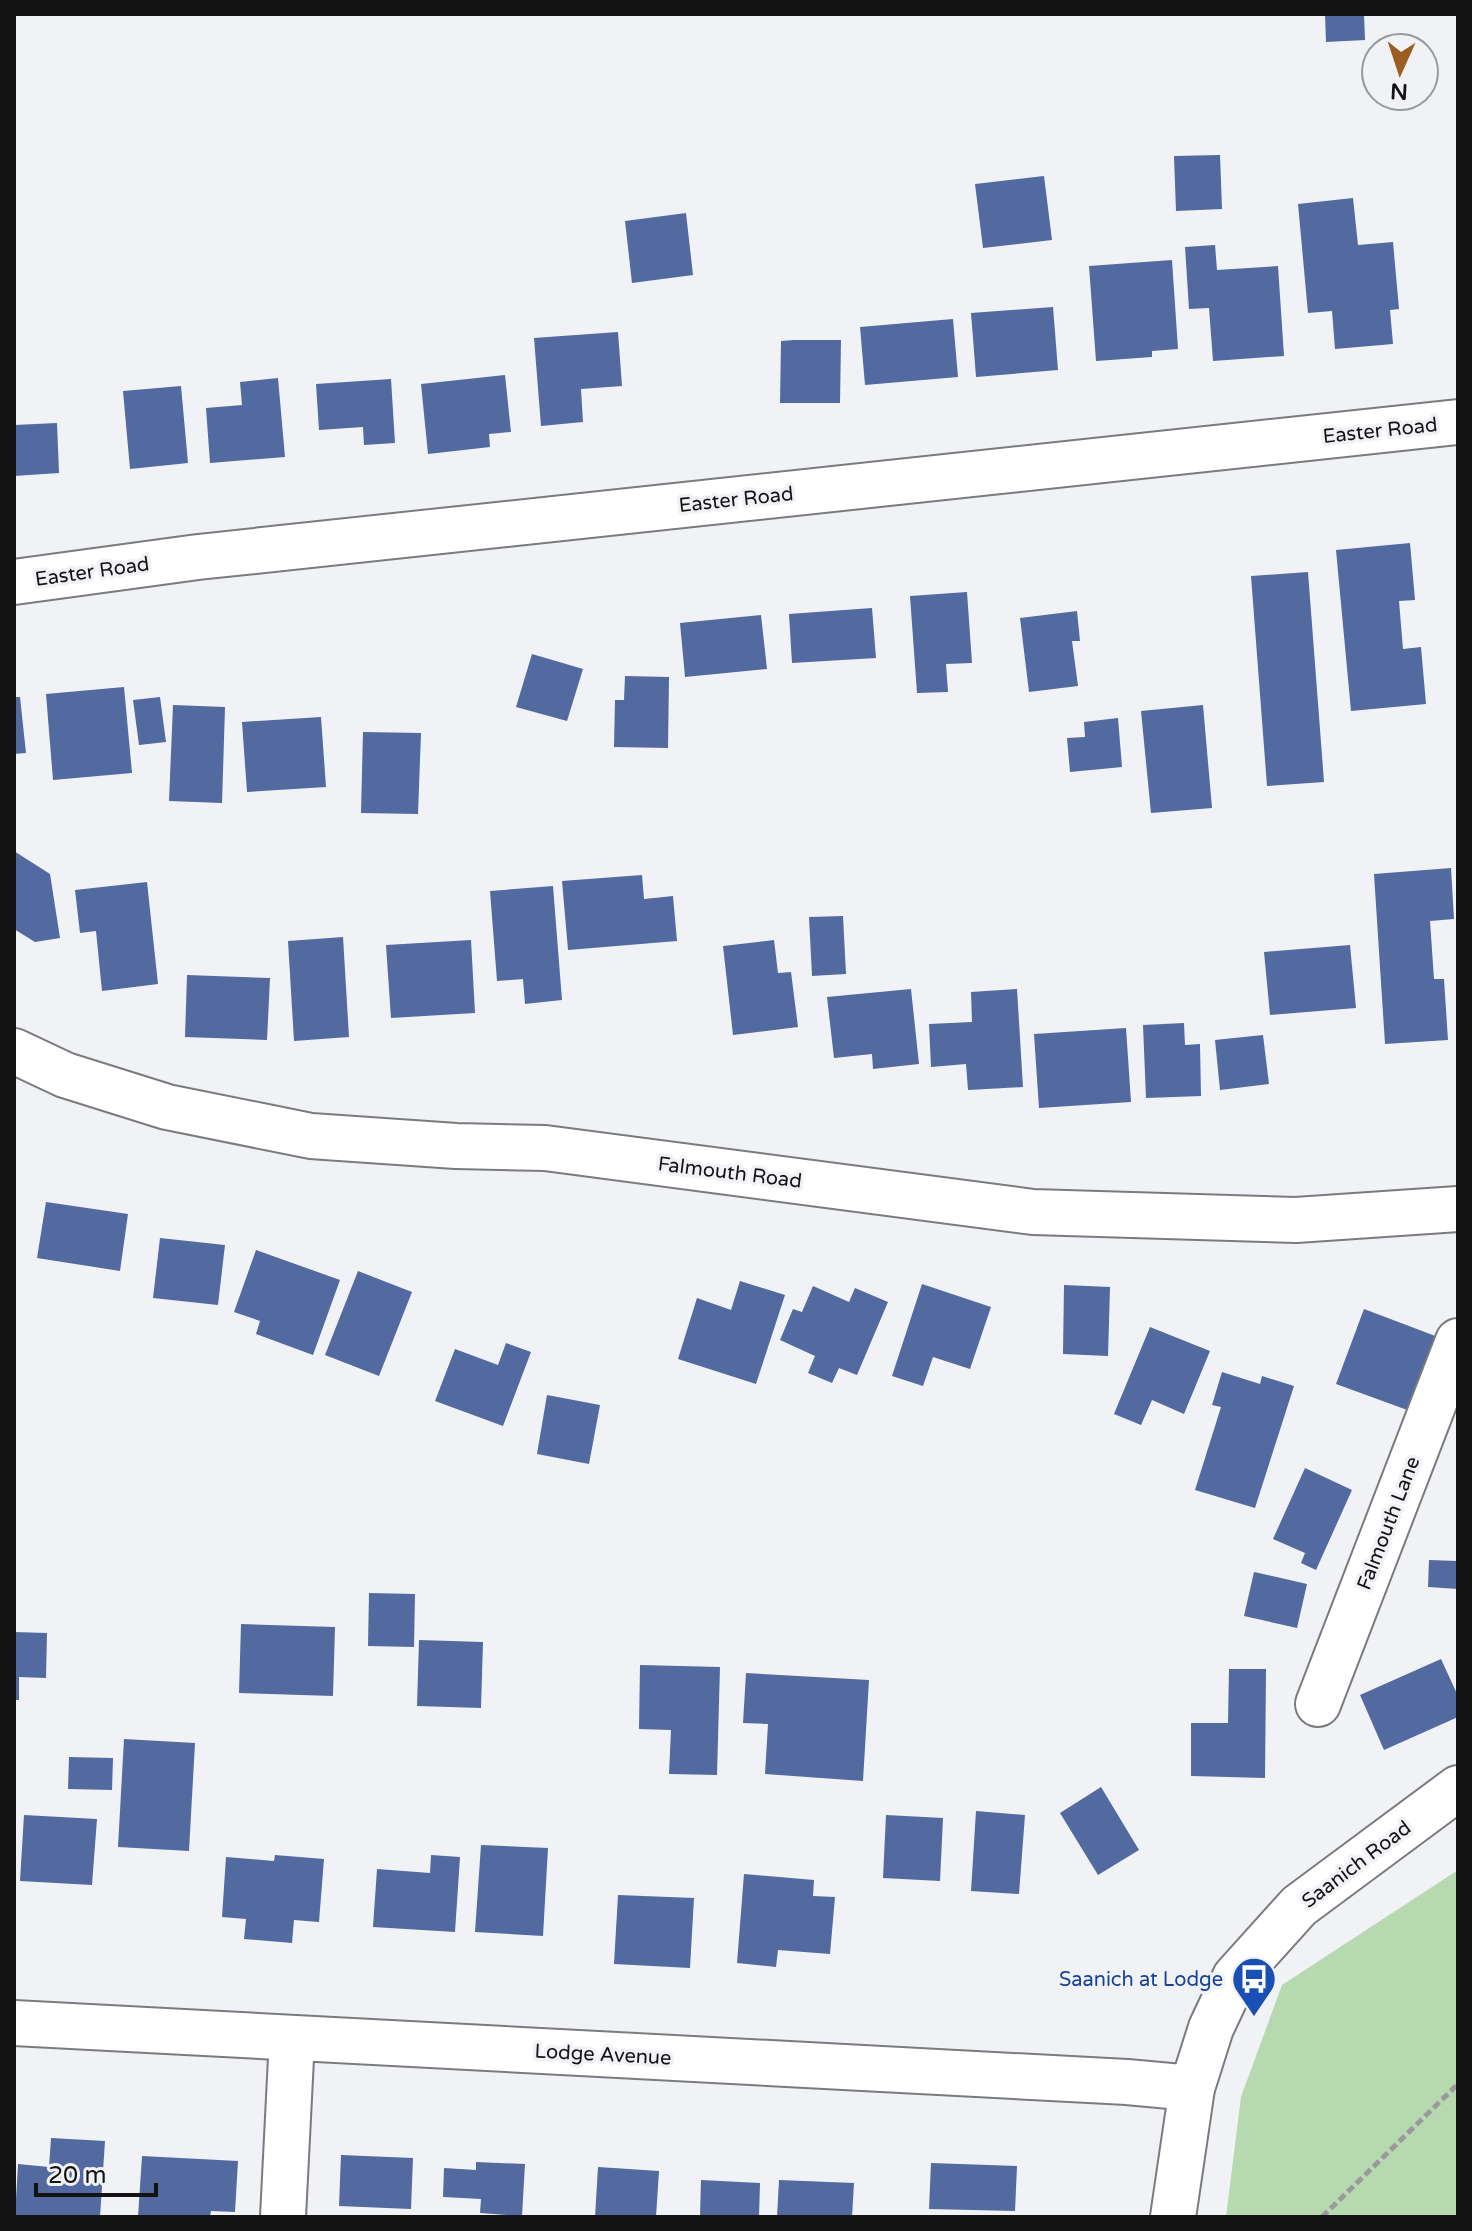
<svg xmlns="http://www.w3.org/2000/svg" width="1472" height="2231" viewBox="0 0 1472 2231" font-family="'Varela Round',sans-serif">
	<rect width="100%" height="100%" fill="#f1f2f5"/>
	<!-- green -->
	<polygon fill="#b6d9af" points="1458,1870 1458,2217 1226,2217 1241,2097 1282,1985"/>
	<!-- building -->
	<g fill="#526a9f">
		<polygon points="1325,14 1364,14 1365,40 1326,42"/>
		<polygon points="1220,155 1222,209 1176,211 1174,156"/>
		<polygon points="1044,176 1052,240 983,248 975,184"/>
		<polygon points="1353,198 1358,245 1393,242 1399,309 1390,310 1393,344 1335,349 1332,311 1308,313 1298,204"/>
		<polygon points="686,213 693,275 632,283 625,221"/>
		<polygon points="1215,245 1217,270 1278,266 1284,356 1213,361 1209,308 1189,309 1185,247"/>
		<polygon points="1172,260 1178,349 1152,351 1152,357 1096,361 1089,266"/>
		<polygon points="1053,307 1058,370 976,377 971,313"/>
		<polygon points="953,319 958,377 865,385 860,327"/>
		<polygon points="618,332 622,386 581,389 583,422 541,426 534,338"/>
		<polygon points="794,340 841,340 840,403 780,403 781,341"/>
		<polygon points="505,375 511,432 489,434 490,447 428,454 421,384"/>
		<polygon points="278,378 285,457 210,463 206,408 242,405 240,382"/>
		<polygon points="391,379 395,443 364,445 363,427 319,430 316,384"/>
		<polygon points="181,386 188,463 130,469 123,391"/>
		<polygon points="57,423 59,473 14,476 14,425"/>
		<polygon points="1410,543 1415,600 1399,601 1403,649 1421,647 1426,704 1351,711 1336,550"/>
		<polygon points="1308,572 1324,782 1267,786 1251,576"/>
		<polygon points="967,592 972,663 946,664 948,692 917,693 910,596"/>
		<polygon points="872,608 876,658 792,663 789,614"/>
		<polygon points="1077,611 1080,641 1072,641 1078,686 1029,692 1020,618"/>
		<polygon points="761,615 767,669 685,677 680,623"/>
		<polygon points="532,654 583,669 567,721 516,707"/>
		<polygon points="625,676 669,677 668,748 614,747 615,700 624,700"/>
		<polygon points="124,687 132,773 53,780 46,694"/>
		<polygon points="14,697 20,697 26,753 14,754"/>
		<polygon points="160,697 166,742 139,745 133,700"/>
		<polygon points="173,705 225,707 222,803 169,801"/>
		<polygon points="1203,705 1212,808 1151,813 1141,711"/>
		<polygon points="321,717 326,787 247,792 242,722"/>
		<polygon points="1118,718 1122,767 1070,772 1067,738 1085,737 1084,722"/>
		<polygon points="363,732 421,733 418,814 361,813"/>
		<polygon points="14,851 50,874 60,938 35,942 14,929"/>
		<polygon points="1451,868 1454,919 1430,921 1434,979 1444,979 1448,1040 1385,1044 1374,874"/>
		<polygon points="642,875 644,899 673,896 677,941 568,950 562,881"/>
		<polygon points="147,882 158,984 102,991 96,931 80,933 75,890"/>
		<polygon points="553,886 562,1000 525,1004 523,979 497,981 490,891"/>
		<polygon points="843,916 846,974 812,976 809,917"/>
		<polygon points="343,937 349,1037 294,1041 288,941"/>
		<polygon points="471,940 475,1013 391,1018 386,945"/>
		<polygon points="774,940 778,973 791,972 798,1027 733,1035 723,946"/>
		<polygon points="1350,945 1356,1008 1270,1015 1264,952"/>
		<polygon points="187,975 270,978 267,1040 185,1037"/>
		<polygon points="911,989 919,1064 873,1069 872,1054 834,1058 827,997"/>
		<polygon points="1017,989 1023,1087 968,1090 966,1064 931,1067 929,1024 972,1022 971,992"/>
		<polygon points="1184,1023 1185,1045 1200,1044 1201,1096 1146,1098 1143,1025"/>
		<polygon points="1126,1028 1131,1102 1039,1108 1034,1034"/>
		<polygon points="1263,1035 1269,1084 1220,1090 1215,1040"/>
		<polygon points="46,1202 128,1214 120,1271 37,1258"/>
		<polygon points="160,1238 225,1245 218,1305 153,1298"/>
		<polygon points="256,1250 340,1280 313,1355 256,1334 260,1321 234,1312"/>
		<polygon points="358,1271 412,1292 379,1376 325,1355"/>
		<polygon points="740,1281 785,1295 756,1384 678,1359 697,1298 731,1310"/>
		<polygon points="922,1284 991,1307 970,1369 933,1357 923,1386 892,1376"/>
		<polygon points="1064,1285 1110,1287 1108,1356 1063,1354"/>
		<polygon points="813,1286 849,1302 855,1288 888,1302 857,1375 839,1368 832,1383 808,1373 815,1356 780,1340 793,1309 802,1312"/>
		<polygon points="1364,1309 1438,1337 1410,1411 1336,1384"/>
		<polygon points="1150,1327 1210,1351 1184,1414 1152,1400 1141,1425 1114,1414"/>
		<polygon points="506,1343 531,1352 503,1426 435,1401 455,1349 498,1365"/>
		<polygon points="1222,1372 1260,1384 1262,1376 1294,1386 1255,1508 1195,1490 1221,1407 1212,1405"/>
		<polygon points="547,1395 600,1405 589,1464 537,1454"/>
		<polygon points="1305,1468 1352,1490 1316,1570 1301,1563 1305,1553 1273,1539"/>
		<polygon points="1429,1560 1458,1561 1458,1589 1428,1587"/>
		<polygon points="1254,1572 1307,1584 1297,1628 1244,1616"/>
		<polygon points="369,1593 415,1594 414,1647 368,1646"/>
		<polygon points="241,1624 335,1627 333,1696 239,1693"/>
		<polygon points="14,1632 47,1633 46,1678 19,1677 19,1700 14,1700"/>
		<polygon points="419,1640 483,1642 481,1708 417,1706"/>
		<polygon points="1441,1659 1458,1696 1458,1717 1384,1750 1360,1695"/>
		<polygon points="640,1665 720,1667 717,1775 669,1774 671,1730 639,1729"/>
		<polygon points="1229,1669 1266,1669 1265,1778 1191,1776 1191,1723 1228,1723"/>
		<polygon points="746,1673 869,1680 863,1781 765,1774 768,1724 743,1723"/>
		<polygon points="124,1739 195,1743 189,1851 118,1847"/>
		<polygon points="69,1757 113,1758 112,1790 68,1789"/>
		<polygon points="1101,1787 1139,1850 1098,1875 1060,1813"/>
		<polygon points="976,1811 1025,1815 1019,1894 971,1891"/>
		<polygon points="24,1815 97,1819 92,1885 20,1881"/>
		<polygon points="886,1815 943,1818 940,1881 883,1878"/>
		<polygon points="481,1845 548,1848 543,1936 475,1932"/>
		<polygon points="275,1855 324,1859 319,1922 294,1920 292,1943 244,1939 246,1919 222,1917 226,1857 274,1861"/>
		<polygon points="431,1855 460,1857 455,1932 373,1927 377,1869 430,1873"/>
		<polygon points="744,1874 814,1880 813,1896 835,1897 830,1954 778,1950 776,1967 737,1963"/>
		<polygon points="618,1895 694,1898 690,1968 614,1964"/>
		<polygon points="51,2138 105,2141 100,2217 15,2217 18,2164 49,2167"/>
		<polygon points="341,2155 413,2158 411,2209 339,2206"/>
		<polygon points="142,2156 238,2161 235,2212 211,2211 210,2217 138,2217"/>
		<polygon points="476,2162 525,2164 522,2216 480,2213 481,2199 443,2197 444,2168 476,2170"/>
		<polygon points="931,2163 1017,2166 1015,2211 929,2209"/>
		<polygon points="598,2167 659,2171 656,2217 595,2217"/>
		<polygon points="701,2180 760,2183 759,2217 700,2217"/>
		<polygon points="779,2180 854,2183 852,2217 777,2217"/>
	</g>
	<g fill="none" stroke-linecap="round" stroke-linejoin="round">
		<!-- minor casing -->
		<g stroke="#7a7b7e" stroke-width="48">
			<g id="minor">
				<polyline points="14,582 198,557 1458,422"/>
				<polyline points="14,1051 65,1075 167,1107 311,1136 456,1146 545,1148 1033,1212 1296,1220 1458,1209"/>
				<polyline points="1318,1704 1458,1341"/>
				<polyline points="14,2023 1127,2082 1192,2088"/>
				<polyline points="283,2217 292,2038"/>
			</g>
		</g>
		<!-- secondary casing -->
		<g stroke="#7a7b7e" stroke-width="48">
			<polyline id="secondary" points="1173,2217 1192,2088 1211,2028 1235,1977 1299,1906 1458,1788"/>
		</g>
		<!-- path -->
		<polyline stroke="#9a9a9c" stroke-width="5" stroke-dasharray="8 4" stroke-linecap="butt" points="1322,2217 1458,2084"/>
		<!-- minor -->
		<use href="#minor" stroke="#fff" stroke-width="44"/>
		<!-- secondary -->
		<use href="#secondary" stroke="#fff" stroke-width="44"/>
	</g>
	<!-- icons -->
	<defs>
		<g id="bus-pin" transform="scale(2.3)"><path d="M0 17L-7.5 6A9.5 9.5 0 1 1 7.5 6Z" fill="#1a4fb4" stroke="#f1f2f5"/><path d="M-5-6H5V4H4V6H2V4H-2V6H-4V4H-5ZM-3.5-4V0h7V-4ZM-3.5 1.2v1.5H-2V1.2ZM2 1.2v1.5H3.5V1.2Z" fill="#fff"/></g>
	</defs>
	<g fill-rule="evenodd">
		<use href="#bus-pin" x="1254" y="1979"/>
	</g>
	<g text-anchor="middle" stroke-width="7" stroke-linejoin="round" paint-order="stroke">
		<!-- street labels -->
		<g font-size="20" fill="#131314" stroke="#f1f2f5">
			<text transform="translate(1380 430) rotate(-6)" y="7">Easter Road</text>
			<text transform="translate(736 499) rotate(-6)" y="7">Easter Road</text>
			<text transform="translate(92 571) rotate(-8)" y="7">Easter Road</text>
			<text transform="translate(730 1172) rotate(7)" y="7">Falmouth Road</text>
			<text transform="translate(1388 1523) rotate(-69)" y="7">Falmouth Lane</text>
			<text transform="translate(1356 1864) rotate(-37)" y="7">Saanich Road</text>
			<text transform="translate(603 2054) rotate(3)" y="7">Lodge Avenue</text>
		</g>
		<!-- transit labels -->
		<g font-size="20" fill="#164399" stroke="#f1f2f5" text-anchor="end">
			<text x="1223" y="1986">Saanich at Lodge</text>
		</g>
	</g>
	<!-- border -->
	<rect width="1472" height="2231" fill="none" stroke="#131314" stroke-width="32"/>
	<!-- north arrow -->
	<g transform="translate(1400 72) rotate(183)"><circle r="38" fill="#f1f2f5" stroke="#98999b" stroke-width="2"/>
	<path d="M0-6L14 30L0 20L-14 30Z" fill="#9b5d22"/>
	<text y="-12" font-size="22" font-weight="bold" text-anchor="middle" fill="#131314">N</text>
	</g>
	<!-- scale -->
	<path d="M36 2183v12h120v-12" fill="none" stroke="#131314" stroke-width="4"/>
	<text x="48" y="2183" font-size="24" fill="#131314" stroke="#f1f2f5" stroke-width="6" paint-order="stroke">20 m</text>
</svg>
